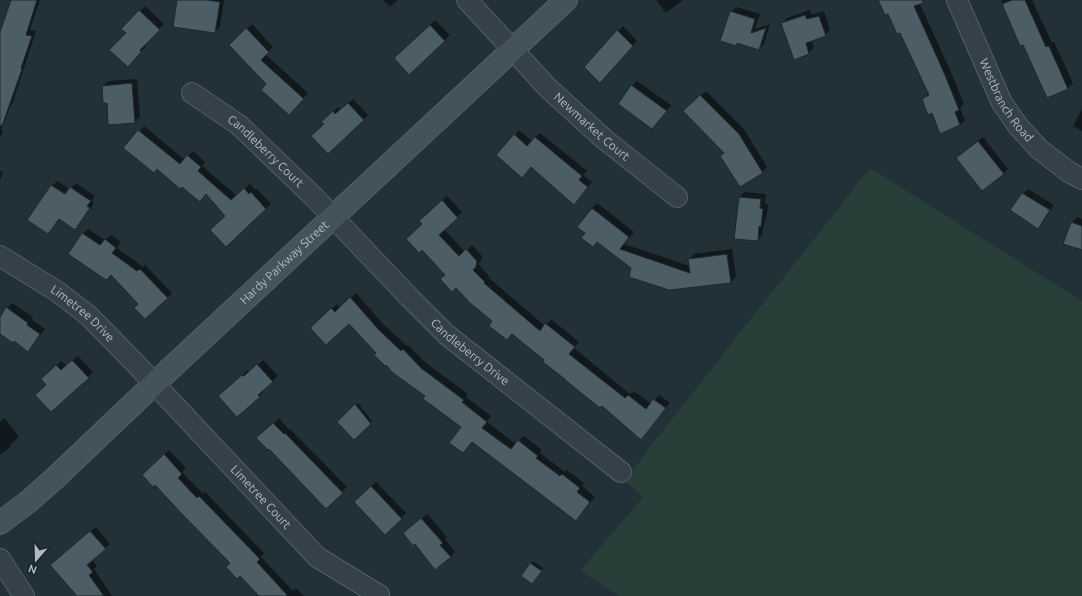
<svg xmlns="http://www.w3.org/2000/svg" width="1082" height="596" viewBox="0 0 1082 596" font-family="Ubuntu,sans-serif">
	<rect width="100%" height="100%" fill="#223037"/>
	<!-- green -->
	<polygon fill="#283e39" points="870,168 1082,301 1082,596 620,596 580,571 643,497 625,481 653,443"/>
	<!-- shadow -->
	<g fill="#0007">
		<polygon points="11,0 40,0 30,30 36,31 13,102 11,105 1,130 3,131 0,138 0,35"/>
		<polygon points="178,0 224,0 220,27 215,32"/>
		<polygon points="383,0 398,0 390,7"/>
		<polygon points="656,0 683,0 666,13"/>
		<polygon points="879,0 918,0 950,70 964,104 960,108 965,120 960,125 932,112 923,99 929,93 901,32"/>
		<polygon points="1001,0 1032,0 1052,43 1054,42 1073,83 1068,88 1047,97 1023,44 1021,45"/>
		<polygon points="145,6 164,24 144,44 146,46 133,61 127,33 123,29"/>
		<polygon points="736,7 760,14 755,29 770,24 764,44 759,49 738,43 736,44 731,12"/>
		<polygon points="810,10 812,15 824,11 830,30 825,35 811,40 814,48 808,53 782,23 787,18"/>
		<polygon points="435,20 450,35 409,74 396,59"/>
		<polygon points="252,24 273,47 265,54 308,93 294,109 267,84 230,45"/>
		<polygon points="623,26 637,41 605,76 586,67"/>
		<polygon points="137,79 140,117 134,122 108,102 103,86 108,81"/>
		<polygon points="637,81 671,105 657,122 632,86"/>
		<polygon points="706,91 744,129 767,167 762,172 721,156 725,152 684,111"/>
		<polygon points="353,99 368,115 328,153 325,124 323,122 338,107 341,110"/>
		<polygon points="1082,109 1082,131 1073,126"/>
		<polygon points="144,126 185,160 193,151 205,162 202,166 237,196 250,184 255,190 256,188 271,204 226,246 226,216 207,193 158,168 125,148"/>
		<polygon points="519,130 532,141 540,133 587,171 583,175 592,182 579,198 515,135"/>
		<polygon points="983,137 1008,169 1003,174 962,153"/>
		<polygon points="0,171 3,172 0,181"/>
		<polygon points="57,181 70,189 76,183 95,196 92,201 94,203 80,224 75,229 60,219 48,233 52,186"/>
		<polygon points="1028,189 1054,205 1043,222 1038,227 1023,194"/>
		<polygon points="745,192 766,194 765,204 768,204 766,220 764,223 762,235 757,240 740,197"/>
		<polygon points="447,196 462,212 444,229 465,252 472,245 482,256 481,261 478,264 489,276 488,277 545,326 551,319 579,342 574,348 630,394 634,391 651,404 659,395 670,403 641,438 512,333 494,321 447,275 423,224 425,216"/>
		<polygon points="597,203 634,232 624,244 690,266 689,259 694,254 732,249 736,277 731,282 669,289 633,268 586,232 592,208"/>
		<polygon points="1077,217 1082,219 1082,249 1064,243 1072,222"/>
		<polygon points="88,229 105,240 111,235 121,242 117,248 143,267 145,265 172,293 167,298 139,304 83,234"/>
		<polygon points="356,293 383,324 407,346 408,345 426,363 468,394 466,397 491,416 487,422 516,444 524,436 542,450 540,453 565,472 567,470 584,483 582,486 595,497 576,519 386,364 378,353 349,323 316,323 337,304 340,308"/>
		<polygon points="12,303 33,317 31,319 45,329 28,350 14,340 0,333 0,318 7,308"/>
		<polygon points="78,356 93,372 88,377 47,385 42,379 61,361 67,366"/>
		<polygon points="263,360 278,376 263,390 264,391 259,396 225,391 248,370 250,372"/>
		<polygon points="358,403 372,421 354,439 338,422"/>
		<polygon points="5,418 19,437 10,445 11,446 6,451 0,455 0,422"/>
		<polygon points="279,418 289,430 290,429 347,487 326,508 269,448 258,439"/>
		<polygon points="169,450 186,468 182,472 203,494 205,492 264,553 261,557 293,591 296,588 304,596 265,596 231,563 148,470"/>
		<polygon points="376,482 406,513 385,534 355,502"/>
		<polygon points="427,514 447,537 445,539 455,552 450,557 415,543 410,528"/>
		<polygon points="96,527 110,544 92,560 97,566 94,569 112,596 78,596 57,560"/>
		<polygon points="533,561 543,568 534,581 522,576"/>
	</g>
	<!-- building -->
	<g fill="#4d5d66" stroke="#1d282f">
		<polygon points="11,0 37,0 26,35 32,36 21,68 22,69 2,126 0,125 0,32"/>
		<polygon points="177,0 207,0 220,2 215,33 173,27"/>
		<polygon points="878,0 923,0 923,3 914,6 945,75 959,110 955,112 960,125 940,134 932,113 928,115 922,99 929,95 900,33 897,34 888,14 885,15"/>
		<polygon points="1012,0 1025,0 1046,47 1049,46 1068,89 1047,98 1023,45 1020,46 1002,4"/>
		<polygon points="139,10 160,30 140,50 141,52 128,67 109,50 126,33 121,29"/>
		<polygon points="730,11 755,19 751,33 766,28 759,50 737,43 737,46 720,41"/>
		<polygon points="805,15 807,19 819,16 826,36 806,43 809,54 794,60 781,23"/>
		<polygon points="430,25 445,41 409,75 394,58"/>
		<polygon points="246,28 269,52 261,60 304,99 289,115 261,90 266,84 229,45"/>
		<polygon points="617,30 633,46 600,83 584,67"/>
		<polygon points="132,83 135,123 108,125 107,103 103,103 102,86"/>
		<polygon points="631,85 667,111 652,129 618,104"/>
		<polygon points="700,95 739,134 763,173 740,187 720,156 724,153 683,111"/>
		<polygon points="348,103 364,120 328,154 311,136 324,124 321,122 333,111 335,114"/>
		<polygon points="138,130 180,164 187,155 201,167 198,171 231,200 244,188 249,194 251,192 266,209 226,247 210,230 225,216 206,194 200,202 182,187 180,189 157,169 154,173 123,148"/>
		<polygon points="514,134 527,146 535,137 582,176 579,180 588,187 574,205 531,167 522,178 496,155"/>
		<polygon points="978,141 1004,174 982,191 956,158"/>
		<polygon points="51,185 65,194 70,187 91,201 87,206 90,208 75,230 59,219 48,234 27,220"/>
		<polygon points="1022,193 1050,210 1038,229 1010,210"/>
		<polygon points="739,197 761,199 760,208 763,209 761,227 759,226 758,241 734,239"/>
		<polygon points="442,200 458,218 439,235 459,256 466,249 477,261 476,267 473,270 485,282 484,283 540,331 545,323 575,347 569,354 625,398 628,395 646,409 653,399 666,408 641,440 602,406 600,408 565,380 566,380 543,362 544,360 512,334 507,340 489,326 492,321 470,303 456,288 452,292 440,279 445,275 422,250 419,253 406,239 422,224 419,221"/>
		<polygon points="592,208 629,237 620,249 690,273 688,259 727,254 731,283 669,290 629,277 631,268 597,242 593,247 581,238 585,233 577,227"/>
		<polygon points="1071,222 1082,226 1082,250 1063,244"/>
		<polygon points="82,233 100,245 105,239 116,248 112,253 137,271 140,269 168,298 145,319 134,308 138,304 111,275 106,280 68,254"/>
		<polygon points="350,297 378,329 401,351 403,349 421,368 464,400 462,402 487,422 482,428 511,449 518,440 538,456 536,458 560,476 562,474 580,488 577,492 590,502 576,521 472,442 463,453 449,443 461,427 423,399 425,396 393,373 386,365 385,366 374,355 376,353 349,324 326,345 310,328 331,308 335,312"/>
		<polygon points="6,307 28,323 27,325 40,334 28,352 14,341 13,343 0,334 0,317"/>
		<polygon points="72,360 89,378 51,412 35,395 46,385 41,379 56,365 61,370"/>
		<polygon points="257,364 273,382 258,395 260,397 237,417 218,396 242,375 244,376"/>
		<polygon points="355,404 371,424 354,440 337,422"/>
		<polygon points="273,423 284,434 285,433 343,493 326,509 269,449 268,450 256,438"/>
		<polygon points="164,454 182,474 178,478 197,498 199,496 260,559 257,562 288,596 259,596 240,576 237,579 226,567 230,563 182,514 155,485 153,487 142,475"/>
		<polygon points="371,486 402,519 385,535 354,502"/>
		<polygon points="421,518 443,543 440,545 451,557 435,570 415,544 413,546 403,533"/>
		<polygon points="90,531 106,549 87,565 93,572 89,575 104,596 77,596 50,565"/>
		<polygon points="530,563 542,571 532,584 521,576"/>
	</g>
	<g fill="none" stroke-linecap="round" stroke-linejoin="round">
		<!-- street casing -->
		<g stroke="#535f66" stroke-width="22">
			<g id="street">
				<path id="s1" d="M467,0L548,88L604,139L677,197"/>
				<path id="s2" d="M957,0L1002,103L1018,126L1039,149L1069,172L1082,179"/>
				<path id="s3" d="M192,93L239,125L315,198L408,296L447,335L621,472"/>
				<path id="s4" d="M0,256L58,292L89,316L134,362L317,557L379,595"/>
				<polyline points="0,559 24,596"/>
			</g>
		</g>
		<!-- secondary casing -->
		<g stroke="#535f66" stroke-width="24">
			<g id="secondary">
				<path id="s5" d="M0,523L28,502L54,479L155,383L566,0"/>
			</g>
		</g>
		<!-- street -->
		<use href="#street" stroke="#354148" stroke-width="20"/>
		<!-- secondary -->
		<use href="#secondary" stroke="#44525b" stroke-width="22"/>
	</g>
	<g text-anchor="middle" stroke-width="3" stroke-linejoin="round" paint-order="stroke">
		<!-- street labels -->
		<g font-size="12" fill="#b0bcc4" stroke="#1b262c">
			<text dy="4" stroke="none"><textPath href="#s2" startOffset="112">Westbranch Road</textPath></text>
			<text dy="4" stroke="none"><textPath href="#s1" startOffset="178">Newmarket Court</textPath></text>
			<text dy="4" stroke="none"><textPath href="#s3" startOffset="94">Candleberry Court</textPath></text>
			<text dy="4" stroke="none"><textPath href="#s5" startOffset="386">Hardy Parkway Street</textPath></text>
			<text dy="4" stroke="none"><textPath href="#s4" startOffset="101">Limetree Drive</textPath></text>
			<text dy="4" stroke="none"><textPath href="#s3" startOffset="381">Candleberry Drive</textPath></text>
			<text dy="4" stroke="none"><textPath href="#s4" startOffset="357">Limetree Court</textPath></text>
		</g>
	</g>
	<!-- north arrow -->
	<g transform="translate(36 560) rotate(200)" stroke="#1b262c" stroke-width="3" paint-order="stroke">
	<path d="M0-3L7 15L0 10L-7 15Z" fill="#b0bcc4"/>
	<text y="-6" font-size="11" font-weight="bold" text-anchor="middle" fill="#b0bcc4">N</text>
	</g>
</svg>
